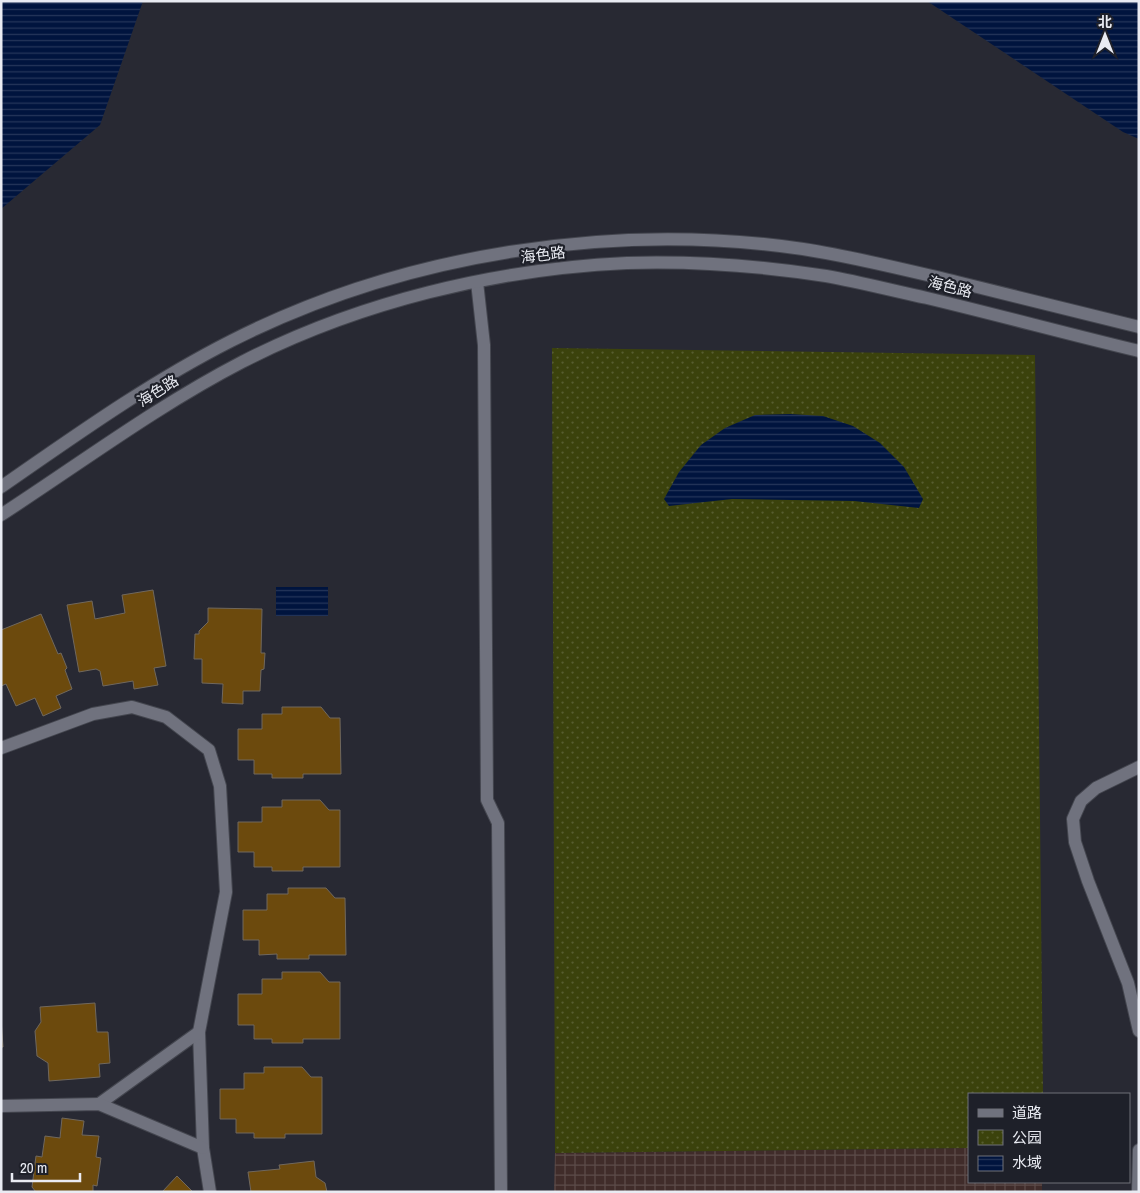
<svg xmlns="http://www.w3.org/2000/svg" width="1140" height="1193" viewBox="0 0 1140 1193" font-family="'Archivo Narrow','Noto Sans SC',sans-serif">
	<defs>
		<pattern id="industrial-grid" width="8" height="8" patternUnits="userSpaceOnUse" patternTransform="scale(1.25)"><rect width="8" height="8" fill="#402c2a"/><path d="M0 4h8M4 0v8" fill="none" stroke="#5c4b49"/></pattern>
		<pattern id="park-dots" width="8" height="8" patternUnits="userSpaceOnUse" patternTransform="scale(1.25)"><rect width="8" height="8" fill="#3b420c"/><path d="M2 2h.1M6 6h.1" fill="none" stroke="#575d30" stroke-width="1.8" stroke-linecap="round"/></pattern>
		<pattern id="water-rules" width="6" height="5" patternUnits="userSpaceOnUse" patternTransform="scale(1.25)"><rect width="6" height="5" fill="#00143e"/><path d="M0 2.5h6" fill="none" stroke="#25365a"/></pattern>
	</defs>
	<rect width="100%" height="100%" fill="#282933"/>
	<!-- industrial -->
	<polygon fill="url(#industrial-grid)" points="969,1148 969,1182 1042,1182 1042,1192 554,1192 555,1153"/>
	<!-- park -->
	<polygon fill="url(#park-dots)" points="552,348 1035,355 1043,1094 969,1094 969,1148 555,1153"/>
	<!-- water -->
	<g fill="url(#water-rules)">
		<polygon points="1,1 143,1 100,125 1,209"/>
		<polygon points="927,1 1139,1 1139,139 1123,132"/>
		<polygon points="790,414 823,416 853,426 880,443 904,467 923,499 919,508 854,501 732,499 669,506 664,499 679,472 701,445 725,428 755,415"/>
		<rect x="276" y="587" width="52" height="29"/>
	</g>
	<!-- building -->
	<g fill="#6c4a0d" stroke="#70685e">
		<polygon points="153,590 166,666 154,668 158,685 134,689 133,681 103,686 100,671 96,669 79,672 67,605 92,601 95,619 125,613 122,595"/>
		<polygon points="208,608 262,609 261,653 265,653 264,669 261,670 260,691 243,691 243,704 222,703 223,684 202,683 202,659 194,659 195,634 199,634 199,631 208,622"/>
		<polygon points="41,614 58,654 61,653 67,668 65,670 72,689 56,696 61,708 43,716 35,698 16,706 6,684 1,686 1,630"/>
		<polygon points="282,707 321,707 330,718 340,718 341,774 303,774 303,778 272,778 272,774 254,774 254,760 238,760 238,729 262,729 262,714 282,714"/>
		<polygon points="282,800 320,800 329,810 340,810 340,867 303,867 303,871 272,871 272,867 254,867 254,852 238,852 238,822 262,822 262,807 282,807"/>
		<polygon points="288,888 326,888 335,898 345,898 346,955 309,955 309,959 277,959 277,954 259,955 259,940 243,940 243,910 267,910 267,894 288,894"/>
		<polygon points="282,972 320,972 329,982 340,982 340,1039 303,1039 303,1043 272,1043 272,1039 254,1039 254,1025 238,1025 238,994 262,994 262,979 282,979"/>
		<polygon points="95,1003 97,1032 108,1032 110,1063 99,1064 100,1077 49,1081 48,1063 37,1056 35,1031 41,1022 40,1007"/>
		<polygon points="1,1019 3,1047 1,1047"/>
		<polygon points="264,1067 302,1067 311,1077 322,1077 322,1134 285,1134 285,1138 254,1138 254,1133 236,1133 236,1119 220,1119 220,1089 244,1089 244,1073 264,1073"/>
		<polygon points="62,1118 84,1121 82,1135 99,1136 96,1157 101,1158 97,1186 93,1185 93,1192 36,1192 32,1187 36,1156 42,1157 45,1136 60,1138"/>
		<polygon points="314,1161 316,1177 325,1183 327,1192 251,1192 248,1172 280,1169 279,1165"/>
		<polygon points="177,1176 193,1192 162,1192"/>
	</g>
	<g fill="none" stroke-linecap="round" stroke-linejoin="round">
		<!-- lane casing -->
		<g stroke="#44464f" stroke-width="14">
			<g id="lane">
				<polyline points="1,748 93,714 132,707 166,717 209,750 220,786 226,892 199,1032 203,1148 210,1192"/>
				<polyline points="99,1104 199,1032"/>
				<polyline points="1,1106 99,1104 203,1148"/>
			</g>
		</g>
		<!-- street casing -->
		<g stroke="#44464f" stroke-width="14">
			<g id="street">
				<polyline points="477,282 484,345 487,800 498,823 501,1192"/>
				<polyline points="1139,767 1096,788 1081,801 1073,819 1075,842 1088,881 1128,983 1139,1031"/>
				<polyline points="1138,1192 1139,1150"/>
			</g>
		</g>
		<!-- secondary casing -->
		<g stroke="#44464f" stroke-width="14">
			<g id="secondary">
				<path d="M1,487C76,435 150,382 231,341C402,254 613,221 803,249C855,257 906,270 957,282C1017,297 1078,312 1139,327"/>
				<path d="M1,515C81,463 157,406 242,362C359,302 495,269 627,263C693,261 761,266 826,276C860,282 894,291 927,298C998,315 1068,334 1139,351"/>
			</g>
		</g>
		<!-- lane -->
		<use href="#lane" stroke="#70727e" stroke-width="12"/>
		<!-- street -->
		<use href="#street" stroke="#70727e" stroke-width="12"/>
		<!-- secondary -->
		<use href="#secondary" stroke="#70727e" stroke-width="12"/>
	</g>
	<g text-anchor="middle" stroke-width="4.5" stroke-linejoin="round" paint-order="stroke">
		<!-- street labels -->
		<g font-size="15" fill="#e9ebf2" stroke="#1e2029">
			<text transform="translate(543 255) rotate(-7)" y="5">海色路</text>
			<text transform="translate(950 287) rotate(14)" y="5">海色路</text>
			<text transform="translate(158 391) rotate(-32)" y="5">海色路</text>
		</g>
	</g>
	<!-- border -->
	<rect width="1140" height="1193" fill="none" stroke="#e9ebf2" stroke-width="5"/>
	<!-- legend -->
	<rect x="968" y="1093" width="162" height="90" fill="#1e2029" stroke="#6f7179"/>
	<rect x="978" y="1109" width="25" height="8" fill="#70727e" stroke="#6f7179"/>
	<text x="1012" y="1118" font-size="15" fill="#e9ebf2">道路</text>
	<rect x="978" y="1130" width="25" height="15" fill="url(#park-dots)" stroke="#6f7179"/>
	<text x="1012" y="1143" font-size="15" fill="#e9ebf2">公园</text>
	<rect x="978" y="1156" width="25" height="15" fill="url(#water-rules)" stroke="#6f7179"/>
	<text x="1012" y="1168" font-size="15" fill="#e9ebf2">水域</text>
	<!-- north arrow -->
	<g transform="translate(1105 35)" stroke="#1e2029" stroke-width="4" paint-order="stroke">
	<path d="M0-4L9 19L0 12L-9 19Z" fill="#e9ebf2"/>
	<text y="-8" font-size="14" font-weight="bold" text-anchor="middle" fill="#e9ebf2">北</text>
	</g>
	<!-- scale -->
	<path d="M12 1173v8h68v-8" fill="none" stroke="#e9ebf2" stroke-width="2.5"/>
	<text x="20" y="1173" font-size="15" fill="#e9ebf2" stroke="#1e2029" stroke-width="4" paint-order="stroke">20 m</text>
</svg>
